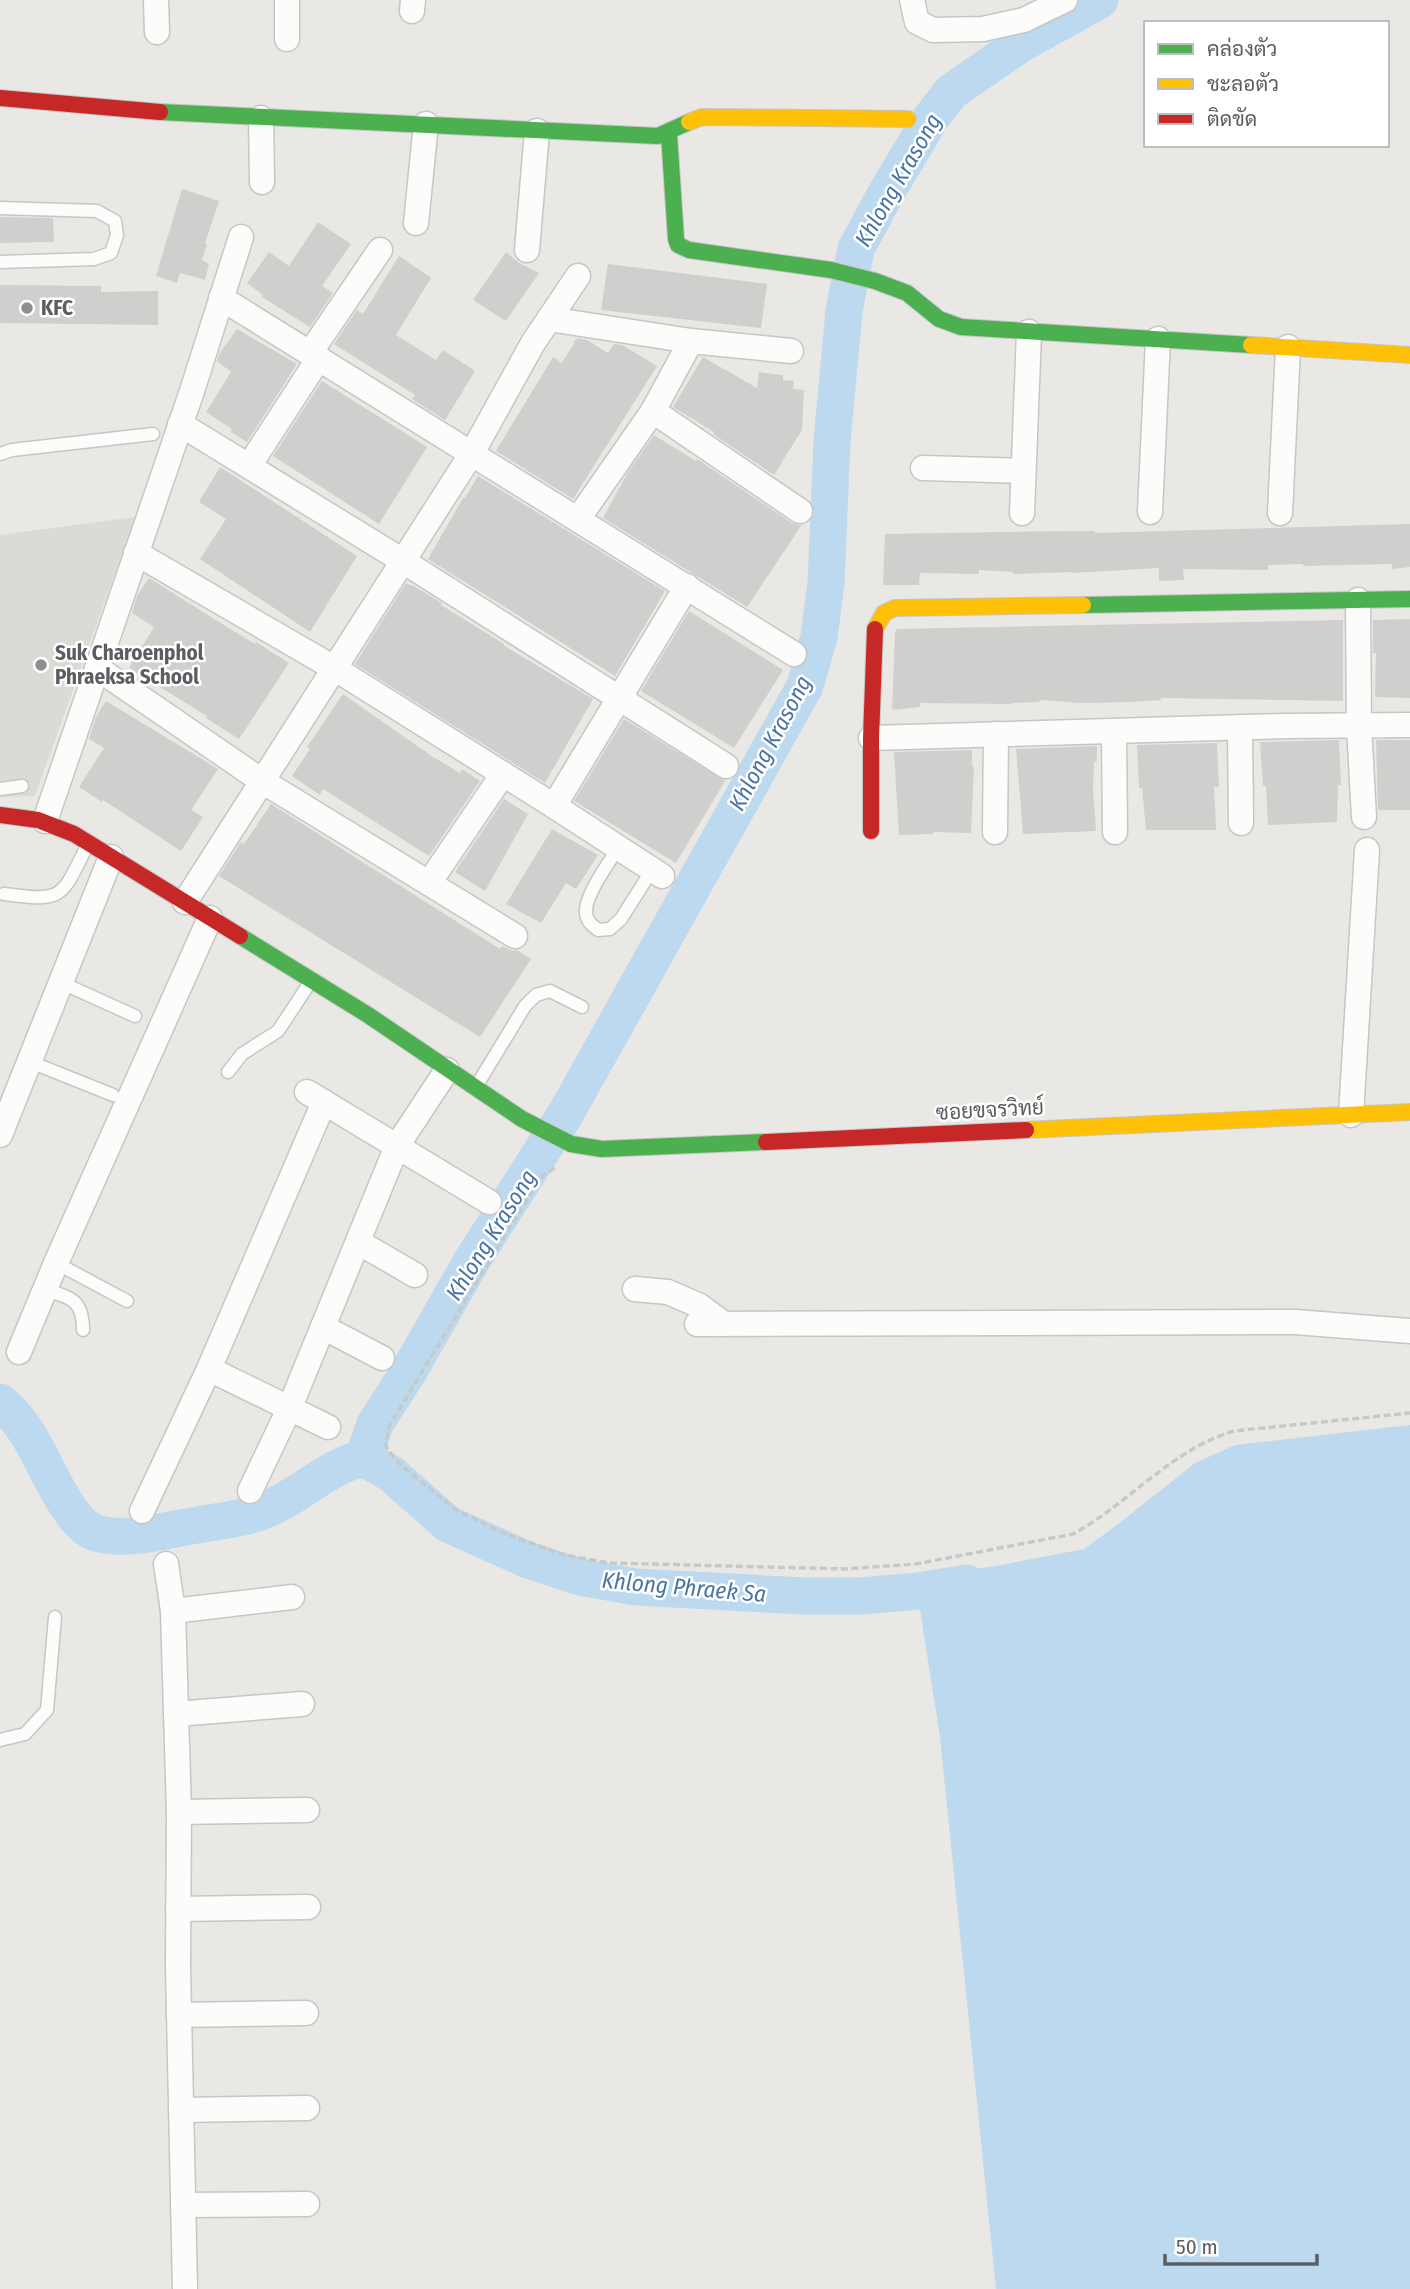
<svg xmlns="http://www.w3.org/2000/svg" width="1410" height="2289" viewBox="0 0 1410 2289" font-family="'Fira Sans Condensed',Sarabun,sans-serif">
	<rect width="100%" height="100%" fill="#e9e8e4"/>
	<!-- education -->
	<polygon fill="#dcdad4" points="135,517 35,796 0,797 0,535"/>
	<!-- water -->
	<polygon fill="#bcd9ef" points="1410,1425 1410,2289 996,2289 940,1737 915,1578 1001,1565 1084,1549 1117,1525 1195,1463 1235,1445"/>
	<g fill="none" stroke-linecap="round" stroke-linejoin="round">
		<!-- river -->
		<g stroke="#bcd9ef" stroke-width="37">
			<path d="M0,1402C38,1432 47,1485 79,1521C83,1526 90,1531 96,1533C128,1542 165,1530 197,1525C217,1521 240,1520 260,1512C297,1499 324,1468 363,1458L390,1473L448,1524L528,1560L580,1577L636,1587L803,1596H861L918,1591L967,1583"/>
			<polyline points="363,1458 375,1424 409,1371 471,1262 566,1113 805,686 819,637 826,583 832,441 844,311 856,249 886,193 931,118 951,92 1019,45 1100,0"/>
		</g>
	</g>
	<!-- building -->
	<g fill="#d0cfcd">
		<polygon points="182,189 219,201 205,243 207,244 202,260 209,264 205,280 180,273 177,283 156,276"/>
		<polygon points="0,217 53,218 54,242 0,243"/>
		<polygon points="318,222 351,244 322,286 333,293 310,327 262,297 263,295 247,283 269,252 289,266"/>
		<polygon points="506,252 519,263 539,273 506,321 473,300"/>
		<polygon points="399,256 431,278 396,335 436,360 443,350 475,371 445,420 412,399 415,395 334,344 357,310 363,314"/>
		<polygon points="608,264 767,284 761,328 601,310"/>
		<polygon points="0,285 101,286 101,292 158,291 158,325 0,323"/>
		<polygon points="237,329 297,364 247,442 231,432 232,429 206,412 231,372 217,361 219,354"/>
		<polygon points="577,338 587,340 608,353 614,344 622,345 657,366 573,499 496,451 553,357 562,363"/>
		<polygon points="703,357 757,388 759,372 783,375 783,380 794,381 793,389 804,390 802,430 774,475 713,434 714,432 673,407"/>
		<polygon points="322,381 427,447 379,524 273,456"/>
		<polygon points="654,435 696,461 697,459 792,523 801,526 747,607 603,518 628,472"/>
		<polygon points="220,467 357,556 310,632 200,559 226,519 199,502"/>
		<polygon points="478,476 665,591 615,676 428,559 463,498 465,498"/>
		<polygon points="1410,524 1410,567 1392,569 1392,564 1303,566 1303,564 1268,565 1268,570 1183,569 1184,580 1159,581 1159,568 1071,573 1071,572 1013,574 1013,572 979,570 979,574 920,573 919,585 883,585 885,534 1069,531 1095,531 1095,533"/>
		<polygon points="149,578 227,627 255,644 256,642 289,663 239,739 206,718 207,716 129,668 154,627 132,613 137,596"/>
		<polygon points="406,583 412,586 412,585 442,603 441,605 504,644 503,645 593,699 545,783 355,664"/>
		<polygon points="689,611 783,670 734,748 641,691"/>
		<polygon points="1410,619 1410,698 1375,697 1376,653 1373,653 1373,620"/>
		<polygon points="1343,620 1343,701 1161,698 1161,700 1134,702 1081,703 1039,700 1040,702 1011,703 1011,704 920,703 920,707 892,710 895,633 897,629"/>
		<polygon points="343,694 433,757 460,773 462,769 480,781 429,856 323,789 320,795 292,776 310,749 307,747"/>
		<polygon points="106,701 218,769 191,810 203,817 181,851 103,800 102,802 79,787 104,748 89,739 96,717"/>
		<polygon points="624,719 725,781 676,863 574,801"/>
		<polygon points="1339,740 1341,785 1338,785 1337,822 1268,825 1266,786 1263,786 1260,742"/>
		<polygon points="1376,740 1410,740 1410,810 1378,810"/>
		<polygon points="1217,743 1219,787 1214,787 1216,830 1146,830 1142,788 1139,788 1137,745"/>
		<polygon points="1097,746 1097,761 1094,762 1093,790 1096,831 1023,834 1016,749"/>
		<polygon points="972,750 972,767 974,767 971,833 933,832 933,834 899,835 894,752"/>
		<polygon points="504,799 528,814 485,891 455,872"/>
		<polygon points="271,804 500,949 502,946 513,951 517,950 531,959 480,1037 219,876 241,842 244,844"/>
		<polygon points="552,829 598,855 576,889 566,883 541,923 506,904"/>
	</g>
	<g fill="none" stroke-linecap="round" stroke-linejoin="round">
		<!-- lane casing -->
		<g stroke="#c6c6c6" stroke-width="15">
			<g id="lane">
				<polyline points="0,208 97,211 115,221 117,235 111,253 94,259 0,262"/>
				<polyline points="0,454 12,450 153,434"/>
				<polyline points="0,789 22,786"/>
				<path d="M618,848C609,863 584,896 586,913C587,922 592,925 598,930L610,929L621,919L652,870"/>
				<path d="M4,894C64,902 61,898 87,846"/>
				<polyline points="62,983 135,1016"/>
				<polyline points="28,1061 113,1095"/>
				<polyline points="228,1072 242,1054 278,1031 311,981"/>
				<polyline points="477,1085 525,1006 536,995 550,991 582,1007"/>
				<polyline points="56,1263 127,1301"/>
				<path d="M45,1290C71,1297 83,1300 83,1330"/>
				<polyline points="0,1740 25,1734 47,1710 55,1617"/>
			</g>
		</g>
		<!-- street casing -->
		<g stroke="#c6c6c6" stroke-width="27">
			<g id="street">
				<polyline points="156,0 157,32"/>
				<polyline points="287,0 287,39"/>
				<polyline points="912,0 917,22 933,30 983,29 1024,20 1065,0"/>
				<polyline points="412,11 413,0"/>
				<polyline points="261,118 262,182"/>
				<polyline points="416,223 426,124"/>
				<polyline points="527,250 537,131"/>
				<polyline points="221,298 794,654"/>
				<polyline points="549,319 691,341 791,351"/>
				<polyline points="310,353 380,250"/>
				<polyline points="653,411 800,511"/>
				<polyline points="180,424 403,561 726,766"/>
				<polyline points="249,466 319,358"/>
				<polyline points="923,468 1023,471"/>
				<polyline points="1150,512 1158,339"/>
				<polyline points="1022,513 1029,332"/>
				<polyline points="1280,513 1288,347"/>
				<polyline points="578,519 653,411 691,341"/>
				<polyline points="136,553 334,668 554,806 662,876"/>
				<polyline points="1358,600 1359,726 1364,817"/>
				<polyline points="97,668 262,781 515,936"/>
				<polyline points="1240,727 1241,823"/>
				<polyline points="1114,731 1115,832"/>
				<polyline points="871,738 1285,726 1410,725"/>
				<polyline points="554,806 687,586"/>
				<polyline points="45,821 192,391 241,237"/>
				<polyline points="995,832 996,734"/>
				<polyline points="429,883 503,774"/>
				<polyline points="185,902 472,453 533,343 578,276"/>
				<polyline points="307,1092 489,1202"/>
				<polyline points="1351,1115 1367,850"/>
				<polyline points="0,1135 111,857"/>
				<polyline points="358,1242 415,1275"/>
				<polyline points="635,1289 668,1292 700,1306 724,1324"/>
				<polyline points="697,1324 1295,1322 1410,1331"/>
				<polyline points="323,1327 382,1358"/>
				<polyline points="19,1352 56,1263 210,918"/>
				<polyline points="209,1369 328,1427"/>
				<polyline points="250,1491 290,1407 397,1146 447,1070"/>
				<polyline points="142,1511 209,1369 324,1102"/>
				<polyline points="166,1564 173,1611 179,1812 178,1966 185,2289"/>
				<polyline points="173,1611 292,1597"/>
				<polyline points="176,1714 302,1704"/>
				<polyline points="179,1812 307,1810"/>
				<polyline points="178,1909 308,1907"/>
				<polyline points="179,2015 306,2013"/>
				<polyline points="181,2110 307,2108"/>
				<polyline points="183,2205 307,2204"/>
			</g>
		</g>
		<!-- fast casing -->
		<g stroke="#c6c6c5" stroke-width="18">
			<g id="fast">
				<polyline points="160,112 658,136 689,122"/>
				<polyline points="669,134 676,239 678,245 689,250 831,270 875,281 907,293 939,319 961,327 1251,345"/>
				<polyline points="1083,605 1410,599"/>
				<polyline points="240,936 368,1015 522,1119 571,1144 602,1149 766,1142"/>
			</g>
		</g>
		<!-- slow casing -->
		<g stroke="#c6c6c5" stroke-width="18">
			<g id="slow">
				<polyline points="689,122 702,117 908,119"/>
				<polyline points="1251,345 1410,355"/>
				<polyline points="875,629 884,613 895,608 1083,605"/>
				<polyline points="1026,1130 1410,1112"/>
			</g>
		</g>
		<!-- jam casing -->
		<g stroke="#c6c6c5" stroke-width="18">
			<g id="jam">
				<polyline points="0,98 160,112"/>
				<polyline points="0,815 38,820 74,834 240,936"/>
				<polyline points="871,831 871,738 875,629"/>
				<polyline points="766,1142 1026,1130"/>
			</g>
		</g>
		<!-- path -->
		<path stroke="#c5c9c7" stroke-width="3.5" stroke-dasharray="7 3.5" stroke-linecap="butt" d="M555,1168L543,1175L534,1188L389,1426L386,1446L395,1460L456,1510L503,1533L564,1555L609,1563L846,1569L916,1564L1073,1534C1128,1504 1172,1449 1234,1431L1410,1413"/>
		<!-- lane -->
		<use href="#lane" stroke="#fcfcfb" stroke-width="12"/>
		<!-- street -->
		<use href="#street" stroke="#fcfcfb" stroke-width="24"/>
		<!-- fast -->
		<use href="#fast" stroke="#4caf50" stroke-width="16"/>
		<!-- slow -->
		<use href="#slow" stroke="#ffc107" stroke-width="16"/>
		<!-- jam -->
		<use href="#jam" stroke="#c62828" stroke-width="16"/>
	</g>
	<!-- markers -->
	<g fill="#8c8e8f" stroke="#fff" stroke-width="2.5">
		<circle cx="27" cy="308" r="7"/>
		<circle cx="41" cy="665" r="7"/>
	</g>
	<g text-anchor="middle" stroke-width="5" stroke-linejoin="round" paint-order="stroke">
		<!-- poi labels -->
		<g font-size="21" font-weight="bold" fill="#5a5d61" stroke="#fff" text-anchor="start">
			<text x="41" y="315">KFC</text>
			<text x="55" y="660">Suk Charoenphol<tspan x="55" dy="24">Phraeksa School</tspan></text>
		</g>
		<!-- street labels -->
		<g font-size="21" fill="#5a5d61" stroke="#fff">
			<text transform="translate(990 1110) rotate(-3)" y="7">ซอยขจรวิทย์</text>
		</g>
		<!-- water labels -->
		<g font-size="23" font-style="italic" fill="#4a74a3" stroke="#fff">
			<text transform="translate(898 180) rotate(-60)" y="8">Khlong Krasong</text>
			<text transform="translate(770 743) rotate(-62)" y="8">Khlong Krasong</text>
			<text transform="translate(491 1235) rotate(-58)" y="8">Khlong Krasong</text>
			<text transform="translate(684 1587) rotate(5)" y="8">Khlong Phraek Sa</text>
		</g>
	</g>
	<!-- legend -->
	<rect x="1144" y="21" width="245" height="126" fill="#ffffff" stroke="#bdbec0" stroke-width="2"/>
	<rect x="1158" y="44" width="35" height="10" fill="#4caf50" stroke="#bdbec0" stroke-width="2"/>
	<text x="1207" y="56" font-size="21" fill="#5a5d61">คล่องตัว</text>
	<rect x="1158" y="79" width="35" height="10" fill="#ffc107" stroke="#bdbec0" stroke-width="2"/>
	<text x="1207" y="91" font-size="21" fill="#5a5d61">ชะลอตัว</text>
	<rect x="1158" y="114" width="35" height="10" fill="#c62828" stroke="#bdbec0" stroke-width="2"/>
	<text x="1207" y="126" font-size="21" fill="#5a5d61">ติดขัด</text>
	<!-- scale -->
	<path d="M1165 2254v10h152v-10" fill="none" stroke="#5a5d61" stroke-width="3.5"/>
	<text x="1176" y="2254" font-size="21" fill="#5a5d61" stroke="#ffffff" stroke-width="5" paint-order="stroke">50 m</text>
</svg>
